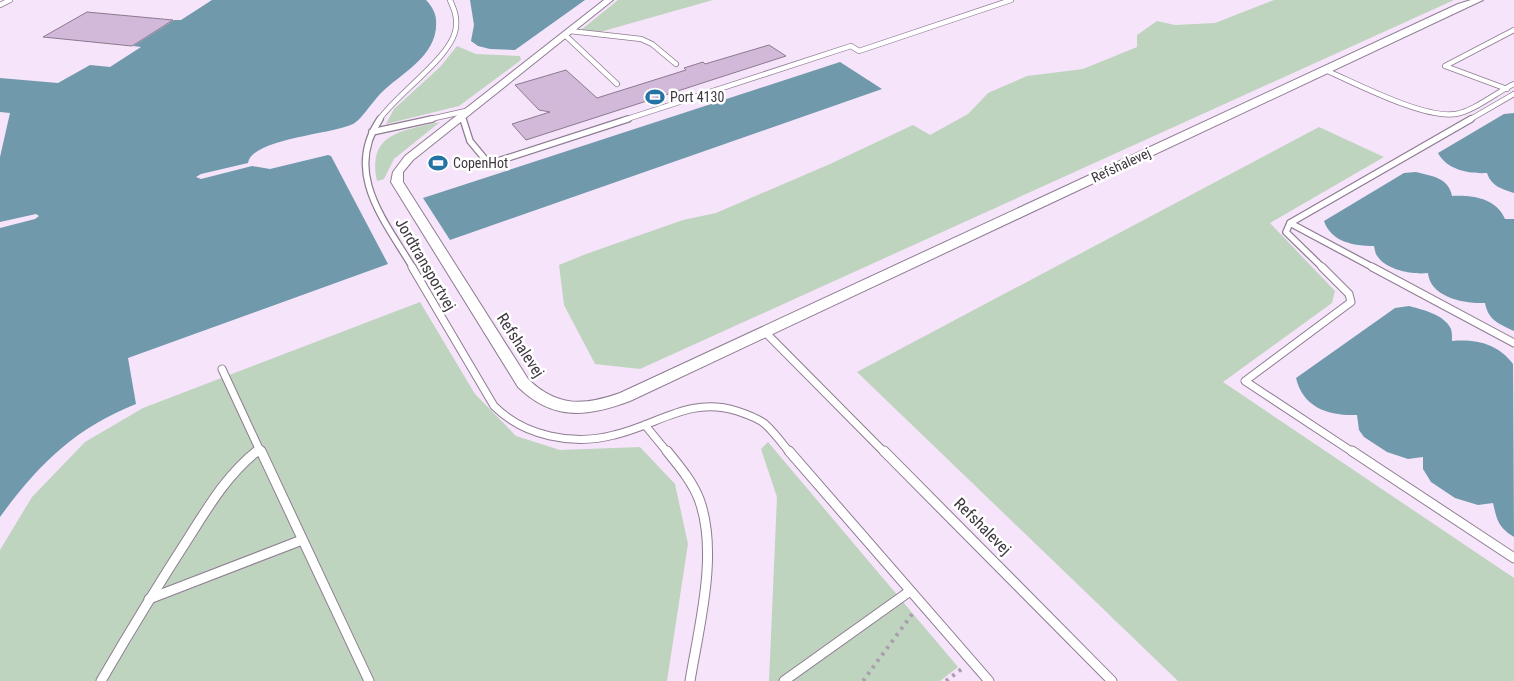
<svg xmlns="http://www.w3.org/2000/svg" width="1514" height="681" viewBox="0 0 1514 681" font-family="'Roboto Condensed',sans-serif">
	<rect width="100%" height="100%" fill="#f6e4fb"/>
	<!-- green -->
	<g fill="#bfd4be">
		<polygon points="618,0 713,0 600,32 581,30"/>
		<polygon points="1274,0 1454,0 640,369 595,364 564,305 559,265 586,254 683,220 716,213 830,164 913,125 930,135 968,114 988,93 1027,76 1083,69 1137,47 1137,35 1157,21 1175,25 1215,23"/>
		<polygon points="457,46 476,54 520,56 521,60 459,106 386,124 394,109 440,67"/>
		<path d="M440,122L394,159L384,179L377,181C367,132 403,131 440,122Z"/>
		<polygon points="1319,127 1384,157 1270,223 1335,291 1332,303 1223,382 1514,578 1514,681 1178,681 857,372"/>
		<polygon points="420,302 475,394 516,436 560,450 640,447 675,484 688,544 667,681 0,681 0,550 32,497 85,442 143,408"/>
		<polygon points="768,442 958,667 940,681 769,681 777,497 761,449"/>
	</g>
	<!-- water -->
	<g fill="#7099ac">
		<path d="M212,0H426C431,5 436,13 436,20C439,55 403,72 381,93C374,100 360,121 353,124C333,134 251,139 248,163L201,174L196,177L201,179L252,166L270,169L328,155L331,156L388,264L128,358L136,404C75,428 38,465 0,517V228L35,219L39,216L36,214L0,222V157L10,113L0,112V78L58,83L90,65L110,67L141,47L133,46L174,20H181Z"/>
		<polygon points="470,0 585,0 515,50 490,49 478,46 471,41 474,25"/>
		<polygon points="840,62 882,89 450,240 423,198"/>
		<path d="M1514,113V193C1502,189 1491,186 1487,173C1469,174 1447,170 1438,153L1504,114Z"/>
		<path d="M1416,172C1432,176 1449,178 1452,196C1472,195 1496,198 1505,219H1514V331C1499,324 1488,320 1485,303C1464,304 1430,297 1428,273C1413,275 1387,270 1378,257C1375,254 1375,250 1374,246C1354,246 1331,242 1324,221L1404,173Z"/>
		<path d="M1409,306C1423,310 1444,314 1451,329C1452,332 1452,337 1452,341C1477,339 1498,344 1513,364L1514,537C1498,527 1497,520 1493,503L1478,505L1455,498L1431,482L1423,469V457L1408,459L1387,452L1364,437L1359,430L1357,415C1329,416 1303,408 1296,378L1395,308Z"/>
	</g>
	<!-- building -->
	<g fill="#d2b8d9" stroke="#8b7a8f">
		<polygon points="87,12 173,20 132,46 43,37"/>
		<polygon points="769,45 786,56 526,140 512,124 550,112 539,110 515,85 566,70 597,98 686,70 684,68 703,62 705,64"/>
	</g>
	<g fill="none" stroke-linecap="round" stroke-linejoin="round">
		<!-- service-far3 casing -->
		<g stroke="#8e7d92" stroke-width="6">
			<g id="service-far3">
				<polyline points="0,5 10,0"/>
				<polyline points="570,31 641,39 652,44 676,64"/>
				<polyline points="565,35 617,84"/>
				<path d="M1325,70C1356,83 1423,119 1456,114C1474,111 1497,92 1514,84"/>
				<polyline points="1507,89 1445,66 1514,30"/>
				<polyline points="462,116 463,120"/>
				<path d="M379,120C397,93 455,55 456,26C457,16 454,9 450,0"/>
				<polyline points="426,120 466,111"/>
				<polyline points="624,120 851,46 859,51 1011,0"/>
				<polyline points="1469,120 1514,94"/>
			</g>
		</g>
		<!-- service-far2 casing -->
		<g stroke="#8e7d92" stroke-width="8">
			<g id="service-far2">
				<path d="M380,119C343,173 385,221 413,268"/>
				<polyline points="463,119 470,141 489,164 628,119"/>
				<polyline points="372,132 432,119"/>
				<polyline points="1290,223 1286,232 1323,268"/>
				<polyline points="1374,268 1290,223 1471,119"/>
			</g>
		</g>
		<!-- service-far1 casing -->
		<g stroke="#8e7d92" stroke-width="9">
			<g id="service-far1">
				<path d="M412,267L494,406C524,436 572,446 614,435C658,425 689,396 737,411C746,414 758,418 765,424C774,432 782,443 790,453"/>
				<polyline points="1322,267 1349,294 1351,302 1245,381 1354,453"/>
				<polyline points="1372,267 1514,343"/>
				<polyline points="765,332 885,453"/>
				<polyline points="222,369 261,453"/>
				<polyline points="645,425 668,453"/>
				<polyline points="256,453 260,449"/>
			</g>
		</g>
		<!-- service casing -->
		<g stroke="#8e7d92" stroke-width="11">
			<g id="service">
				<polyline points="261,451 369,681"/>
				<path d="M667,451C679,466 692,481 699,499C719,552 699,626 690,681"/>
				<polyline points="789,451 989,681"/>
				<polyline points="884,451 1112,681"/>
				<polyline points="1352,451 1514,558"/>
				<polyline points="149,599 302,540"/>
				<path d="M101,681C130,631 160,582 191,534C210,504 228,474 257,451"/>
				<polyline points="784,681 910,591"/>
			</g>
		</g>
		<!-- minor casing -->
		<g stroke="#8e7d92" stroke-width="2">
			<path id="minor" d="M604,0H613L413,160L403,172V182L528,379C557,407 583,406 620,393L1458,4L1471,0H1483L630,401C587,417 553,421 518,387L391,182L393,172L405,156Z"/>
		</g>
		<!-- path -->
		<g stroke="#ab9eaf" stroke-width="4" stroke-dasharray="3 5" stroke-linecap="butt">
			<polyline points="863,681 913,613"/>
			<polyline points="946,681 963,668"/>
		</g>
		<!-- service-far3 -->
		<use href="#service-far3" stroke="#fff" stroke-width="4.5"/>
		<!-- service-far2 -->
		<use href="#service-far2" stroke="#fff" stroke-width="5.5"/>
		<!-- service-far1 -->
		<use href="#service-far1" stroke="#fff" stroke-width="7"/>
		<!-- service -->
		<use href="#service" stroke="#fff" stroke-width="9"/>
		<!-- minor -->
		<use href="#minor" fill="#fff" fill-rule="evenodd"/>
	</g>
	<!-- icons -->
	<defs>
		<g id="stadium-bare" transform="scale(1.5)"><path d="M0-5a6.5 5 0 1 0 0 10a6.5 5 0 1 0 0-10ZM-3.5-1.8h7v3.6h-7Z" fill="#2572a5" stroke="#fff" stroke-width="2.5" paint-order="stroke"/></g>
	</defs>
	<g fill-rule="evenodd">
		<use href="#stadium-bare" x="655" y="97"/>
		<use href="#stadium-bare" x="438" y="163"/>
	</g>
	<g text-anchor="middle" stroke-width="5" stroke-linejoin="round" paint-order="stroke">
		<!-- far-poi labels -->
		<g font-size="14" fill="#3e3740" stroke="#fff" text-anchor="start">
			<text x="670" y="102">Port 4130</text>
			<text x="453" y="168">CopenHot</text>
		</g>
		<!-- far-street labels -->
		<g font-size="14" fill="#3e3740" stroke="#fff">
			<text transform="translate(1121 165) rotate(-25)" y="5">Refshalevej</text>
		</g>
		<!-- street labels -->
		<g font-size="16" fill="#3e3740" stroke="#fff">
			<text transform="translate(426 264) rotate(60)" y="6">Jordtransportvej</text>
			<text transform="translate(521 345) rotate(57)" y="6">Refshalevej</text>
			<text transform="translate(983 526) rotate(45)" y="6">Refshalevej</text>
		</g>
	</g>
</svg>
